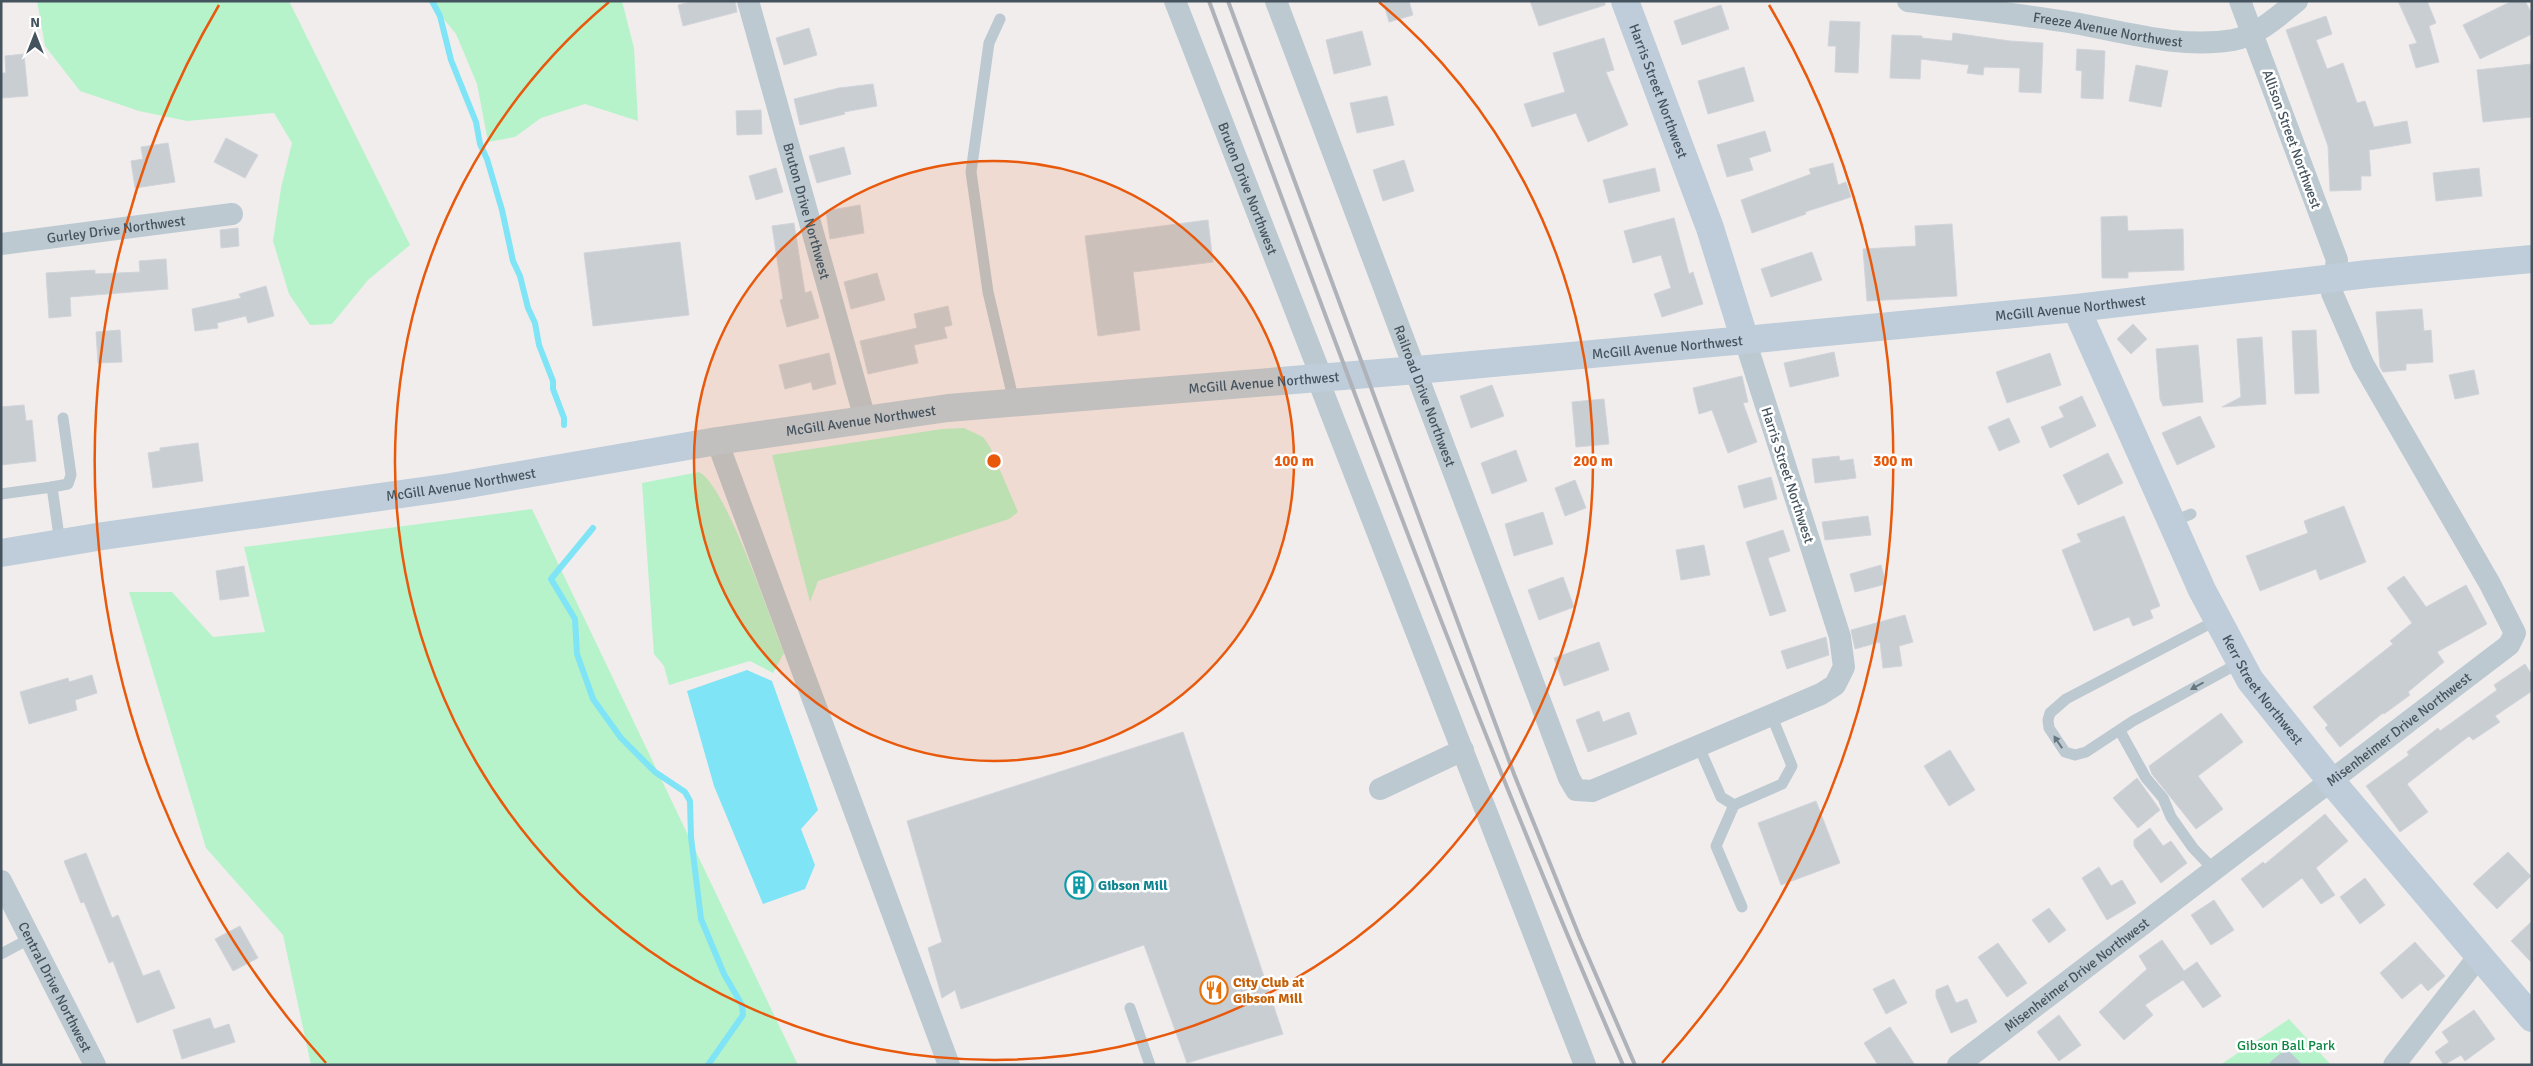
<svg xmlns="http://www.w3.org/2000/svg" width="2533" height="1066" viewBox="0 0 2533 1066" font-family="Signika,sans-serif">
	<rect width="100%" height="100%" fill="#f1eded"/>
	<!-- green -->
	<g fill="#b7f3ca">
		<polygon points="37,1 289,1 410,245 368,280 332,324 310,325 289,294 273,241 281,188 292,143 274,113 187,121 139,111 80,91 45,46"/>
		<polygon points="429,1 622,1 634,48 638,121 585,104 541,118 515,137 488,142 477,84 456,34"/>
		<polygon points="964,428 983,437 990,447 1018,512 1009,519 818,581 810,602 772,455 942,429"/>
		<path d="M699,472C726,485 770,619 784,653L773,673L750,661L669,685L664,666L654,654L642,483Z"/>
		<polygon points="532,509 798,1065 311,1065 283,935 206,848 129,592 172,592 213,637 265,632 244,547"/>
		<polygon points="2289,1019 2331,1065 2220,1065"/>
	</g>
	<!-- water -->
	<polygon fill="#7fe4f5" points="747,670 772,681 818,810 801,829 815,865 805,889 763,904 714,786 687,691"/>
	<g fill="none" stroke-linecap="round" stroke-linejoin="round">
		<!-- stream -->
		<g stroke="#7fe4f5" stroke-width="6">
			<polyline points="432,1 440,16 451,60 476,122 480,144 487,159 502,210 513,261 520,276 528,308 535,323 539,345 553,381 553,389 564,418 564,425"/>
			<polyline points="593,528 551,579 575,619 577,654 593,699 621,738 655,772 685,792 690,801 691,837 701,919 724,974 742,1005 743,1015 708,1065"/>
		</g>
	</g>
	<!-- building -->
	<g fill="#c9ced3" stroke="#d1d4da">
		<polygon points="694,1 735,1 737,12 683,26 678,5"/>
		<polygon points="1383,1 1409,1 1413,15 1389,22"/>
		<polygon points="1530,1 1605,1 1605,5 1539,26"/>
		<polygon points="2398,1 2427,1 2436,23 2429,26 2439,62 2416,68 2409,45 2417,43"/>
		<polygon points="2512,1 2525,1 2532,14 2532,34 2480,59 2463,25"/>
		<polygon points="1721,5 1729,29 1682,45 1674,21"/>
		<polygon points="2326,16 2332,34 2316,40 2327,69 2343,63 2357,103 2365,101 2374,127 2407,121 2411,143 2369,150 2371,176 2361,176 2361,190 2330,191 2328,146 2286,30"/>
		<polygon points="1830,21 1860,22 1858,73 1835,72 1836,46 1828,46"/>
		<polygon points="809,28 817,55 784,65 776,38"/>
		<polygon points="1362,31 1371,65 1334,74 1326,40"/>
		<polygon points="1953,33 2010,41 2043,43 2041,93 2019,92 2020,68 1984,67 1983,75 1967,73 1969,65 1921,59 1920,79 1890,78 1892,35 1922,36 1922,38 1952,41"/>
		<polygon points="1604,38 1614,70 1606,72 1628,125 1588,142 1576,113 1532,127 1524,104 1565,92 1553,53"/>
		<polygon points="2077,49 2105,51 2103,99 2081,98 2082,71 2076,70"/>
		<polygon points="24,54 28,96 1,98 1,73 6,73 5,56"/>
		<polygon points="2532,64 2532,117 2483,122 2477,70"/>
		<polygon points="2136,65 2168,71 2161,107 2129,101"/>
		<polygon points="1744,67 1754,101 1708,114 1698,81"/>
		<polygon points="873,84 877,106 844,112 845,114 800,125 794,99 839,88"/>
		<polygon points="1387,96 1394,125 1357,133 1350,103"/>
		<polygon points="761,110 762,134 737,135 736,111"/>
		<polygon points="1765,131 1771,151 1749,158 1753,170 1727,177 1717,145"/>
		<polygon points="226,138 258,155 245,178 214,162"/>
		<polygon points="168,143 175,182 135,188 131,161 143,159 141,147"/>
		<polygon points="844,147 851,174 817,183 809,156"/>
		<polygon points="1404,160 1414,191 1383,201 1373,170"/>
		<polygon points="1833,163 1838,185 1846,182 1851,197 1805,212 1806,214 1752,233 1741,200 1811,174 1809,169"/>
		<polygon points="776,168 783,192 756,200 749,176"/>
		<polygon points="1655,168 1660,191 1609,203 1603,180"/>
		<polygon points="2479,168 2482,196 2436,201 2433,173"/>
		<polygon points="860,205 864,233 830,239 826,211"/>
		<polygon points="2127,216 2128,231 2183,229 2184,270 2128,272 2128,278 2102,278 2101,217"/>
		<polygon points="1674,218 1689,274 1693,272 1703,304 1662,317 1654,294 1671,288 1661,255 1633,263 1624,231"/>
		<polygon points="1208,220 1213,262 1133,272 1140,330 1098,336 1085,236"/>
		<polygon points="794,223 805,293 811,291 819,318 787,327 780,300 783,299 772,226"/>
		<polygon points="1952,224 1957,296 1867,301 1863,249 1916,246 1915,226"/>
		<polygon points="238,228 239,246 221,248 220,230"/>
		<polygon points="680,242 689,315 593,326 584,253"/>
		<polygon points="1812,252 1822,280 1771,297 1761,269"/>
		<polygon points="166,259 168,289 70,297 71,316 49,318 46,273 95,270 95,274 140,272 139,261"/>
		<polygon points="877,273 885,300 851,309 844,282"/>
		<polygon points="266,286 274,316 248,323 246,316 217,323 218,328 195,331 192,309 241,298 239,294"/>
		<polygon points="948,306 952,325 944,327 947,338 914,345 918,363 868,374 860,341 917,328 914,314"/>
		<polygon points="2422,309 2424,331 2431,330 2433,362 2406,364 2406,370 2383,372 2380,367 2376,312"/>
		<polygon points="2133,324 2147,339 2131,354 2117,339"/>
		<polygon points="120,330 122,362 98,363 96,332"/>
		<polygon points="2316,330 2319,393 2295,394 2292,331"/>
		<polygon points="2262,337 2266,404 2222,407 2241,397 2237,339"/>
		<polygon points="2198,345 2203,402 2163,406 2160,399 2156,349"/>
		<polygon points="1834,352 1839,376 1790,387 1784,363"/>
		<polygon points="829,353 836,384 813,390 811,382 785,389 779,365"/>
		<polygon points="2050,353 2061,385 2007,403 1996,372"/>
		<polygon points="2474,370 2479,394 2455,399 2449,375"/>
		<polygon points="1742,376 1748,402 1743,403 1757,442 1728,453 1712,410 1699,414 1693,388"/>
		<polygon points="1492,385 1504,416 1471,428 1460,396"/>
		<polygon points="2082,396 2096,426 2050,448 2041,427 2064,417 2059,407"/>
		<polygon points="1604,399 1609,444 1576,447 1572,402"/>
		<polygon points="24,405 26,421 32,420 36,461 1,465 1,407"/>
		<polygon points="2200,416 2215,447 2177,465 2162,433"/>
		<polygon points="2009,418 2020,442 1999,451 1988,427"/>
		<polygon points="198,443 203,481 153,488 148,453 160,451 160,448"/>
		<polygon points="1516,450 1527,481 1492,494 1481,463"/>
		<polygon points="2108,453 2123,483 2078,505 2063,475"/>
		<polygon points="1839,456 1840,461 1853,459 1856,478 1815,483 1812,459"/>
		<polygon points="1771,477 1777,499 1744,508 1738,486"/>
		<polygon points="1575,480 1586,508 1565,516 1555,488"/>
		<polygon points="2344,506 2366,562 2320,580 2316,569 2260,591 2246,556 2308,533 2304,521"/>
		<polygon points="1543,512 1553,544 1514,556 1505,524"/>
		<polygon points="1868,516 1871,535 1825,540 1822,522"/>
		<polygon points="2124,516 2160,606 2150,610 2153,618 2133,626 2129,617 2094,631 2062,550 2081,542 2077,534"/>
		<polygon points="1783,530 1790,551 1768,558 1786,611 1770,616 1746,542"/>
		<polygon points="1704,545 1710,575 1681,580 1676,550"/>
		<polygon points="1881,565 1886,584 1855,592 1850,574"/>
		<polygon points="244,566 249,596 220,600 216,571"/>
		<polygon points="2404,576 2426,607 2466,585 2487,624 2437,652 2444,662 2408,692 2410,695 2384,714 2383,713 2340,747 2325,728 2328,725 2313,707 2393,644 2390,641 2412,623 2387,588"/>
		<polygon points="1563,577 1574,607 1539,620 1528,590"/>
		<polygon points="1905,615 1913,642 1899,646 1902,666 1883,668 1880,642 1855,649 1851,630"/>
		<polygon points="1826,637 1829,655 1787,669 1781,651"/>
		<polygon points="1599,642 1609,670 1564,686 1554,658"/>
		<polygon points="2525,664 2532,675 2532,691 2495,716 2500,722 2473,740 2469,736 2407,784 2428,812 2400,832 2366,786 2409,755 2407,752 2438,728 2440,731 2497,690 2494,685"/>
		<polygon points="92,675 97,693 75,700 77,710 29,724 20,692 68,678 69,682"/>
		<polygon points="1599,711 1603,722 1629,712 1637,734 1588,752 1576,720"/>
		<polygon points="2221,713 2243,742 2198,776 2223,809 2196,829 2152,774 2149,766"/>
		<polygon points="1183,732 1283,1034 1187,1063 1144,945 961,1009 955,990 942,998 928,948 942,942 907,821"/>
		<polygon points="1950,750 1975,790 1949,806 1924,766"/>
		<polygon points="2137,778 2160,810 2138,828 2113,798"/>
		<polygon points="1816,801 1840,863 1781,885 1758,823"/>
		<polygon points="2325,814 2348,841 2316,868 2335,895 2321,904 2302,878 2263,908 2241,879 2263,862 2265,864"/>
		<polygon points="2150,828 2163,846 2171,841 2187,863 2161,883 2134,846 2134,840"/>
		<polygon points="2508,852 2531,876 2497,909 2473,884"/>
		<polygon points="86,853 112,918 118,915 143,976 159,970 175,1008 137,1023 113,961 109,963 84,902 81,903 64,861"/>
		<polygon points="2099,867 2111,886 2122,880 2136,903 2107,920 2082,878"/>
		<polygon points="2365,878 2385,905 2360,924 2340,897"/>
		<polygon points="2214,900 2234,930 2211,945 2191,915"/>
		<polygon points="2049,908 2066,930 2049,943 2032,920"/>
		<polygon points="2532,921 2532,963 2511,941"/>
		<polygon points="240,926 258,958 233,971 215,939"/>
		<polygon points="2162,940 2184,971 2197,962 2221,996 2203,1008 2183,980 2145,1005 2153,1015 2124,1040 2099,1012 2147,969 2139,956"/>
		<polygon points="2415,942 2445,976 2428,991 2421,983 2402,999 2380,973"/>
		<polygon points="1998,943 2027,983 2007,997 1978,957"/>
		<polygon points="1894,979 1907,1003 1886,1014 1873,989"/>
		<polygon points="1948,985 1956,1003 1967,999 1977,1022 1951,1033 1936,997 1936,990"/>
		<polygon points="2474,1010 2495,1039 2465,1061 2461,1055 2444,1065 2435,1052 2449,1042 2442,1032"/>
		<polygon points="2059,1015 2081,1045 2059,1061 2037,1032"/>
		<polygon points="210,1018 214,1029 229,1024 235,1042 182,1059 173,1030"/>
		<polygon points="1890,1027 1915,1065 1878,1065 1864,1043"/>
	</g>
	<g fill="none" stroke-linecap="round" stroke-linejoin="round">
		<!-- lane -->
		<g stroke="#bcc9d1" stroke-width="11">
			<polyline points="1000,19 989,43 971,172 988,292 1014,402"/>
			<polyline points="1,494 52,487"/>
			<polyline points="2172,522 2191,514"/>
			<polyline points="60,543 52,487 68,484 71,475 63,418"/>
			<polyline points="2217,620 2066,699 2050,713 2048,720 2049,728 2065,752 2075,755 2086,752 2133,721 2239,663"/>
			<polyline points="2120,731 2146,778 2163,798 2171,817 2193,848 2214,870"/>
			<polyline points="1699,747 1721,797 1734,805 1782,784 1792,766 1772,717"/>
			<polyline points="1734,805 1716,846 1742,907"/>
			<polyline points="1,954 31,938"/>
			<polyline points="1130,1008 1150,1065"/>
			<polyline points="2275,1065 2286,1056 2295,1065"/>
		</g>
		<!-- street -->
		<g stroke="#bcc9d1" stroke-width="22">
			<path id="s1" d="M748,1L865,419"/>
			<path id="s2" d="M1175,1L1321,376"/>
			<path id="s3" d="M1276,1L1569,778L1576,790L1592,791L1821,694L1835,685L1844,667L1840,637L1745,340"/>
			<path id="s4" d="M1908,1C1963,8 2019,14 2074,23C2124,32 2181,49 2233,40C2258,35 2277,17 2297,1"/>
			<path id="s5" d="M1,244L232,214"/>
			<polyline points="1317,377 1585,1065"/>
			<polyline points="717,441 949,1065"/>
			<polyline points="1380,789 1463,750"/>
			<path id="s6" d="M1,881L95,1065"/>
			<path id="s7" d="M1958,1065L2509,645L2515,633L2490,584L2363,364L2332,293L2337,260L2240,1"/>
			<polyline points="2394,1065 2479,956"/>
		</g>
		<!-- secondary -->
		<g stroke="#becdd9" stroke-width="28">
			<path id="s8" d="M1625,1L1710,228L1745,340"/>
			<path id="s9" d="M2076,308L2202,590L2250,680L2331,781L2532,1018"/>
			<path id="s10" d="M1,553L103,536L451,487L717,441L948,408L1417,370L1745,340L2076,308L2368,274L2532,259"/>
		</g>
		<!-- rail -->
		<g stroke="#afb3b9" stroke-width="4">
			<path d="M1209,1C1341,358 1471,716 1623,1065"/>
			<polyline points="1228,1 1514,774 1580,938 1635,1065"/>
		</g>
	</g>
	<!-- one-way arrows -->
	<defs><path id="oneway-solid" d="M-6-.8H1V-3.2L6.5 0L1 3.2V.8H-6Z" transform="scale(1.25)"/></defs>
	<g fill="#687680">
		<use href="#oneway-solid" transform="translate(2197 686) rotate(151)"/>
		<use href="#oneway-solid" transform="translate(2058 742) rotate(-124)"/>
	</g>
	<!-- distance rings -->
	<circle cx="994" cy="461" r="300" fill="#e8590c" fill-opacity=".12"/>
	<g fill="none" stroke="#e8590c" stroke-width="2.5">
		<circle cx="994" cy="461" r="300"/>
		<path d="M1379 2A599 599 0 1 1 609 2"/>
		<path d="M326 1063A899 899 0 0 1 219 5M1769 5A899 899 0 0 1 1662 1063"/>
	</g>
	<!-- icons -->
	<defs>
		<g id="building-ring" transform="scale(1.4375)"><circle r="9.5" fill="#fff" stroke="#0f9aa8" stroke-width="1.5"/><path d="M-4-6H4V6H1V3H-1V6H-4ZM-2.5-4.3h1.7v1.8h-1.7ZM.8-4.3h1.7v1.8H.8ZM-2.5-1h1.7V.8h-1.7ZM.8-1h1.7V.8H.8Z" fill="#0f9aa8"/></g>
		<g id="restaurant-ring" transform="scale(1.4375)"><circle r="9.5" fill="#fff" stroke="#e8710a" stroke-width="1.5"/><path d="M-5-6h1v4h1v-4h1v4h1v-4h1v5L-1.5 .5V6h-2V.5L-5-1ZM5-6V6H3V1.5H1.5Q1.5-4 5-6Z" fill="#e8710a"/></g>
	</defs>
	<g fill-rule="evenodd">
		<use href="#building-ring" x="1079" y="885"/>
		<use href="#restaurant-ring" x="1214" y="990"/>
	</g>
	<g text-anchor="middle" stroke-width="5" stroke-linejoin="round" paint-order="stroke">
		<!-- street labels -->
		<g font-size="14" fill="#44535d" stroke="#fff">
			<text dy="5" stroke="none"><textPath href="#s4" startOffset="202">Freeze Avenue Northwest</textPath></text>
			<text dy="5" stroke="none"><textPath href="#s8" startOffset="96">Harris Street Northwest</textPath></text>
			<text transform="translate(2292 139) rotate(70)" y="5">Allison Street Northwest</text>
			<text dy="5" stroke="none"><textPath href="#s2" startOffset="201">Bruton Drive Northwest</textPath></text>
			<text dy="5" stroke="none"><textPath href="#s1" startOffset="218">Bruton Drive Northwest</textPath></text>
			<text dy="5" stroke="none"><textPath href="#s5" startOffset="116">Gurley Drive Northwest</textPath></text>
			<text dy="5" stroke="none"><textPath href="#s10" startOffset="2085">McGill Avenue Northwest</textPath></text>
			<text dy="5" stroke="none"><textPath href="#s10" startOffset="1680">McGill Avenue Northwest</textPath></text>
			<text dy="5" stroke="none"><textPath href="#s10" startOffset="1275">McGill Avenue Northwest</textPath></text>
			<text dy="5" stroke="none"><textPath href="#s3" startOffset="422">Railroad Drive Northwest</textPath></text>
			<text dy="5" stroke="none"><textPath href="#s10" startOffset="870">McGill Avenue Northwest</textPath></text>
			<text transform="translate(1788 475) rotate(72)" y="5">Harris Street Northwest</text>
			<text dy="5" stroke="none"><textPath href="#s10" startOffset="465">McGill Avenue Northwest</textPath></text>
			<text dy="5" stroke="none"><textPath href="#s9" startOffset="426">Kerr Street Northwest</textPath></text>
			<text dy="5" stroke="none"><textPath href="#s7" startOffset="554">Misenheimer Drive Northwest</textPath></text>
			<text dy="5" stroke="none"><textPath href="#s7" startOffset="149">Misenheimer Drive Northwest</textPath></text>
			<text dy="5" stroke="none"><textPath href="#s6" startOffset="119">Central Drive Northwest</textPath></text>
		</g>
		<!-- culture labels -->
		<g font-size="14" font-weight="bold" fill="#0d838f" stroke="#fff" text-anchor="start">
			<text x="1098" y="890">Gibson Mill</text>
		</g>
		<!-- food labels -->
		<g font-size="14" font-weight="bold" fill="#c56008" stroke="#fff" text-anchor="start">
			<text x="1233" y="987">City Club at<tspan x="1233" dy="16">Gibson Mill</tspan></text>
		</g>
		<!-- park labels -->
		<g font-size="14" fill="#0d8542" stroke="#fff">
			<text x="2286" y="1050">Gibson Ball Park</text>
		</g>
	</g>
	<circle cx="994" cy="461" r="8" fill="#e8590c" stroke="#fff" stroke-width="2.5"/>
	<g font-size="15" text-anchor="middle" font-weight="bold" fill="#e8590c" stroke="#fff" stroke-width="5" stroke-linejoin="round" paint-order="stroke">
		<text x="1294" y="466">100 m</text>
		<text x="1593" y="466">200 m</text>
		<text x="1893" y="466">300 m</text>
	</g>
	<!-- border -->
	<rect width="2533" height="1066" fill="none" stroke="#44535d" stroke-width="5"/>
	<!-- north arrow -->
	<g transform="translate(35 35)" stroke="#ffffff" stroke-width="4" paint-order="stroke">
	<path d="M0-4L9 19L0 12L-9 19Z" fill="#44535d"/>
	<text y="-8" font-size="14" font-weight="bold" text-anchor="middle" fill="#44535d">N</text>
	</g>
</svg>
